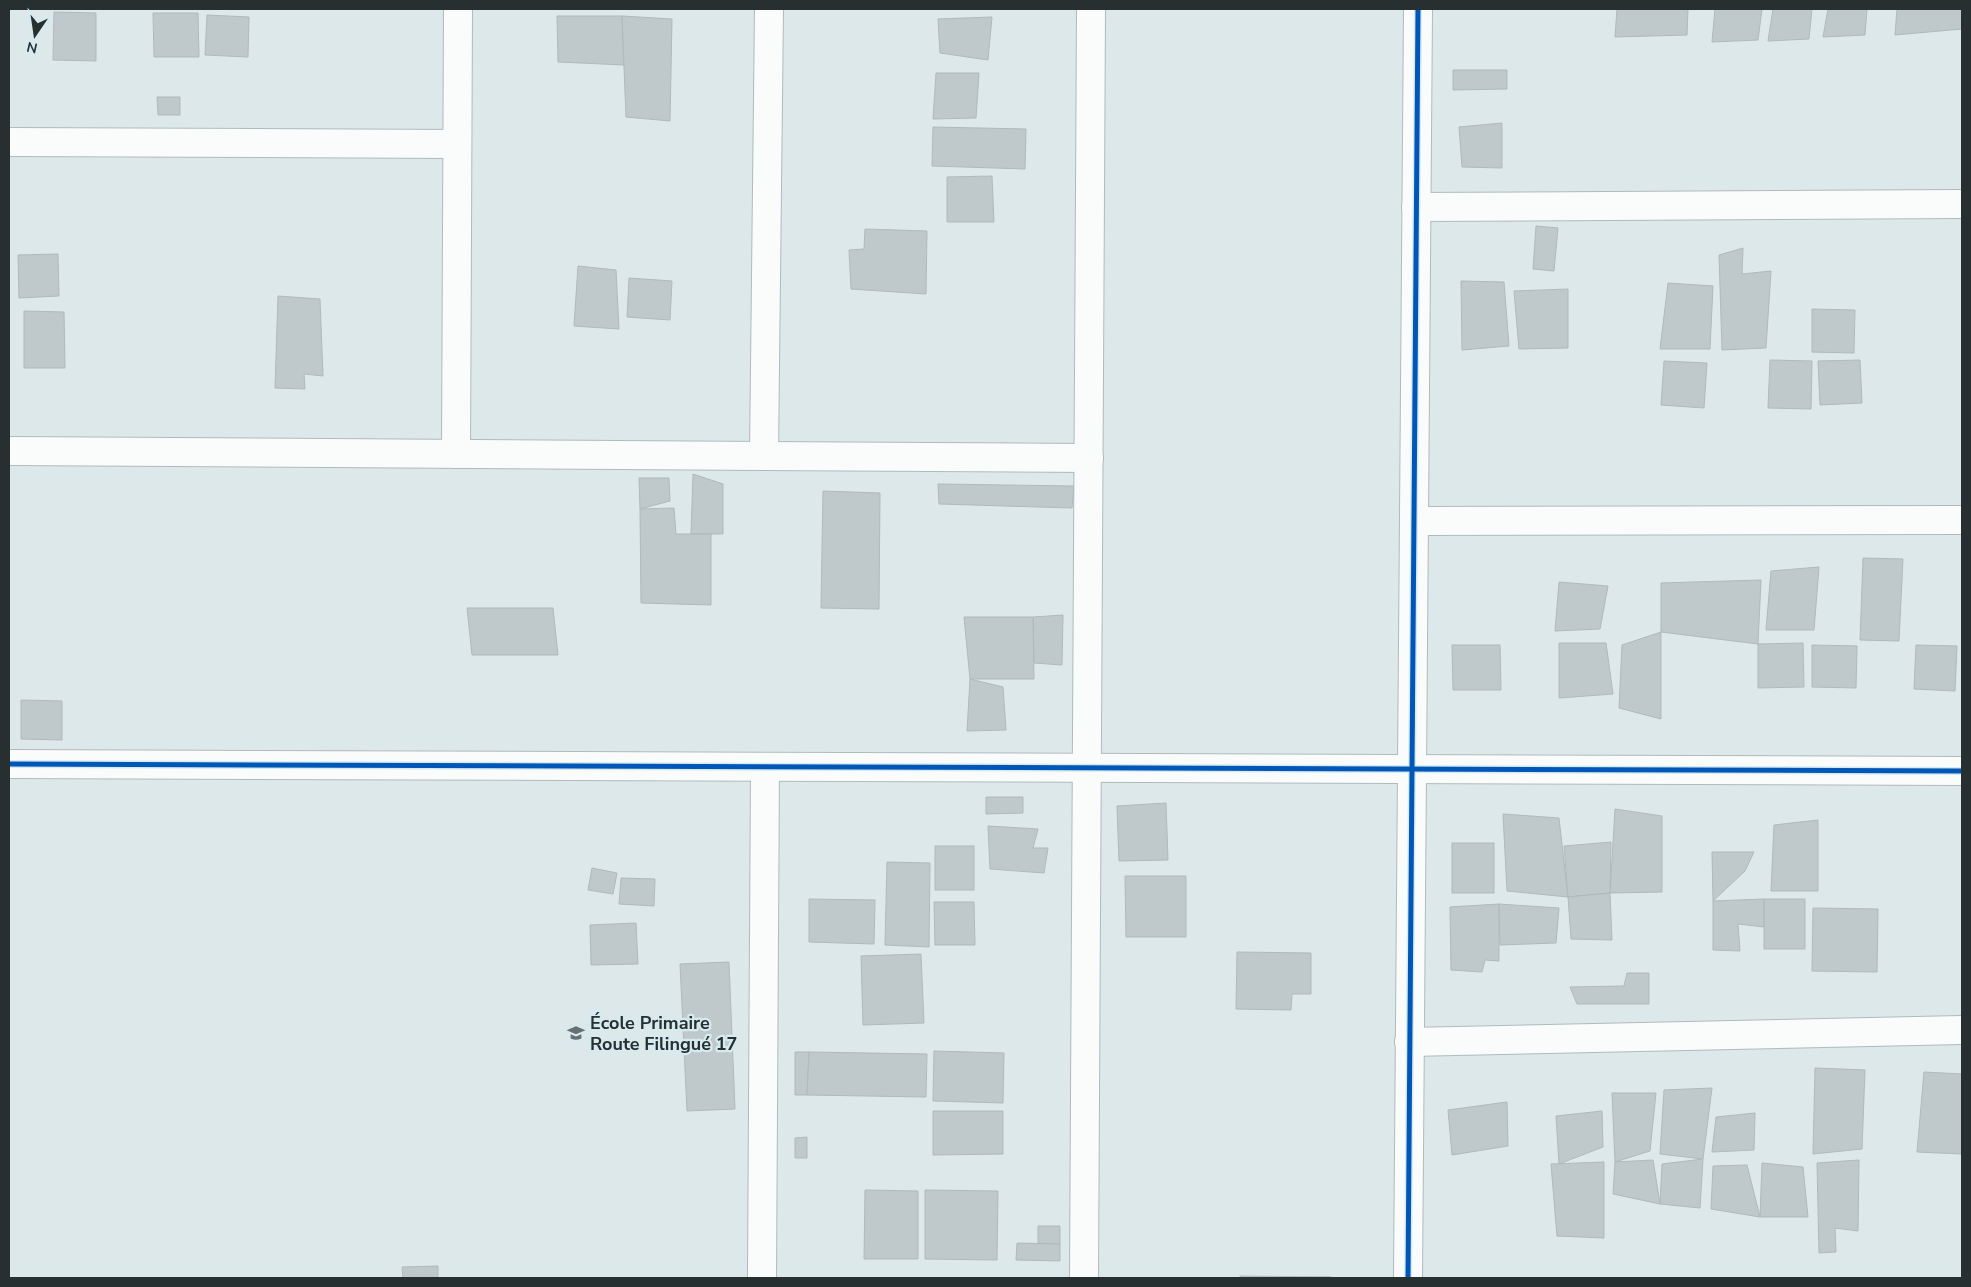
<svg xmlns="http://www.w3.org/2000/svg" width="1971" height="1287" viewBox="0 0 1971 1287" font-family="'Nunito Sans',sans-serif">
	<rect width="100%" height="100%" fill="#dce8ea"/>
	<!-- building -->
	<g fill="#bfc8ca" stroke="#b0b9bb">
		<polygon points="1617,9 1688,9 1687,35 1615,37"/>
		<polygon points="1715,9 1762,9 1758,40 1712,42"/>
		<polygon points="1773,9 1812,9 1809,39 1768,41"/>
		<polygon points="1828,9 1867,9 1865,35 1823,37"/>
		<polygon points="1897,9 1962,9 1962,29 1895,35"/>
		<polygon points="54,12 96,13 96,61 53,60"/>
		<polygon points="153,13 198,13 199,57 154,57"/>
		<polygon points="207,15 249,17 248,57 205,55"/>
		<polygon points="557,16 622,16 624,65 558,62"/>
		<polygon points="622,16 672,19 670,121 626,117"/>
		<polygon points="992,17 988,60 940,53 938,19"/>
		<polygon points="1453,70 1507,70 1507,89 1453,90"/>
		<polygon points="936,73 979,73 976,118 933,119"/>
		<polygon points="157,97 180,97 180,115 158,115"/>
		<polygon points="1502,123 1502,168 1462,167 1459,127"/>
		<polygon points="933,127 1026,129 1025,169 932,166"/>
		<polygon points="992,176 994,222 947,222 947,177"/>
		<polygon points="1536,226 1558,228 1554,271 1533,269"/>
		<polygon points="865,229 927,231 926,294 851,289 849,250 864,249"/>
		<polygon points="1743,248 1742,274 1771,271 1766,348 1722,350 1719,255"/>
		<polygon points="58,254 59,296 19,298 18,255"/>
		<polygon points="578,266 616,270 619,329 574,326"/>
		<polygon points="629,278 672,281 670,320 627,317"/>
		<polygon points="1461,281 1504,282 1509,346 1462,350"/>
		<polygon points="1668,283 1713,286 1710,349 1660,349"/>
		<polygon points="1568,289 1568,348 1519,349 1514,291"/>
		<polygon points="278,296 320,299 323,376 304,374 305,389 275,388"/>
		<polygon points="1812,309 1855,310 1854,353 1812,352"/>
		<polygon points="24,311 64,312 65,368 24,368"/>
		<polygon points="1770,360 1812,361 1811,409 1768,408"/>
		<polygon points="1860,360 1862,403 1820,405 1818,361"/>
		<polygon points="1664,361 1707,363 1704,408 1661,405"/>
		<polygon points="693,474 723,484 723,534 691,534"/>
		<polygon points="639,478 669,478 670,501 640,509"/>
		<polygon points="938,484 1074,486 1072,508 939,504"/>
		<polygon points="823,491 880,493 879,609 821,608"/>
		<polygon points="674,508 676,534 711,534 711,605 641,603 640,509"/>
		<polygon points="1863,558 1903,559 1899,641 1860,640"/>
		<polygon points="1819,567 1814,630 1766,630 1771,571"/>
		<polygon points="1761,580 1758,644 1661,632 1661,583"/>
		<polygon points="1559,582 1608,586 1600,629 1555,631"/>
		<polygon points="467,608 553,608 558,655 472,655"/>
		<polygon points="1063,615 1062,665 1034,663 1033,617"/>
		<polygon points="964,617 1033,617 1034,679 970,679"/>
		<polygon points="1661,632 1661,719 1619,708 1622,645"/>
		<polygon points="1559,643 1606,643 1613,694 1559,698"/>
		<polygon points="1803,643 1804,687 1758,688 1758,644"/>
		<polygon points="1452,645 1500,645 1501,690 1453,690"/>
		<polygon points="1812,645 1857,646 1856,688 1812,687"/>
		<polygon points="1916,645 1957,646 1955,691 1914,689"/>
		<polygon points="970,679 1003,687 1006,730 967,731"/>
		<polygon points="21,700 62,701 62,740 21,739"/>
		<polygon points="986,797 1023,797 1023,813 986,814"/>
		<polygon points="1166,803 1168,860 1119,861 1117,806"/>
		<polygon points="1615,809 1662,816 1662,892 1610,893"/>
		<polygon points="1503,814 1559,818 1568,897 1507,891"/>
		<polygon points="1818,820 1818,891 1771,891 1774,825"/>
		<polygon points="988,826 1038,829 1033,848 1048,848 1044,873 990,869"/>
		<polygon points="1611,842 1610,893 1568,897 1564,846"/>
		<rect x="1452" y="843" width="42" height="50"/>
		<rect x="935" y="846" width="39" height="44"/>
		<polygon points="1712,852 1754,852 1745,871 1713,901"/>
		<polygon points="887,862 930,863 929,947 885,945"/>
		<polygon points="592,868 617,873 613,894 588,890"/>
		<polygon points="1125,876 1186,876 1186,937 1126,937"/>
		<polygon points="621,878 655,879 654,906 619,904"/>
		<polygon points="1610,893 1612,940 1571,939 1568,897"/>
		<polygon points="809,899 875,900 874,944 809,942"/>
		<rect x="1764" y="899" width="41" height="50"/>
		<polygon points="1764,899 1764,927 1738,924 1740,951 1713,950 1713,901"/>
		<polygon points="934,902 974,902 975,945 935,945"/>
		<polygon points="1499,904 1499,961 1485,960 1482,972 1451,970 1450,907"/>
		<polygon points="1499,904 1559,908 1556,943 1500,945"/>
		<polygon points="1813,908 1878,909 1877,972 1812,971"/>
		<polygon points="636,923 638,964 591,965 590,925"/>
		<polygon points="1237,952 1311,953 1311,994 1292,994 1291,1010 1236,1009"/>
		<polygon points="921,954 924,1023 863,1025 861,956"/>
		<polygon points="729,962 735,1109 687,1111 680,964"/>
		<polygon points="1627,973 1649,973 1649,1004 1577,1004 1570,987 1624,986"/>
		<polygon points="934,1051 1004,1053 1003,1103 933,1101"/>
		<polygon points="795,1052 809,1052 807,1095 795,1095"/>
		<polygon points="809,1052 927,1054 926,1097 807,1095"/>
		<polygon points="1815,1068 1865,1070 1862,1149 1813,1154"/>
		<polygon points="1924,1072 1962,1074 1962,1154 1917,1152"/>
		<polygon points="1712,1088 1703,1159 1660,1154 1664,1090"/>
		<polygon points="1612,1093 1656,1093 1650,1151 1615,1162"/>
		<polygon points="1507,1102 1508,1146 1452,1155 1448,1110"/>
		<polygon points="933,1111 1003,1111 1003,1154 933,1155"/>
		<polygon points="1602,1111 1603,1147 1559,1164 1556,1116"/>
		<polygon points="1755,1113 1754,1150 1712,1152 1716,1117"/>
		<polygon points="807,1137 807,1158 795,1158 795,1138"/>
		<polygon points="1703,1159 1700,1208 1660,1204 1662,1164"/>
		<polygon points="1653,1160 1660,1204 1613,1194 1615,1162"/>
		<polygon points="1859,1160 1858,1231 1835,1228 1836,1252 1819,1253 1817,1163"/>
		<polygon points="1604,1162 1604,1238 1557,1236 1551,1164"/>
		<polygon points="1762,1163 1803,1167 1808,1217 1760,1217"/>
		<polygon points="1747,1165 1760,1217 1711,1209 1713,1166"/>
		<polygon points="865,1190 918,1191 918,1259 864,1259"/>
		<polygon points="925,1190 998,1191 997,1260 925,1259"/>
		<polygon points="1038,1226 1060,1226 1060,1244 1038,1243"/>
		<polygon points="1017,1243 1060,1244 1060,1261 1016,1260"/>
		<polygon points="438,1266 438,1278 403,1278 402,1267"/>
		<polygon points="1240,1276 1331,1277 1240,1278"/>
	</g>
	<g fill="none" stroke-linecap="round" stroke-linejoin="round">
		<!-- minor casing -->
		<g stroke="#b1babc" stroke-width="30">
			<g id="minor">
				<polyline points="9,142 457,144"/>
				<polyline points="1416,207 1962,204"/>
				<polyline points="9,451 1089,458"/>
				<polyline points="456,454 458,9"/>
				<polyline points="764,456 769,9"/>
				<polyline points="1414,521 1962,520"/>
				<polyline points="9,764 1962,771"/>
				<polyline points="1409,1042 1962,1030"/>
				<polyline points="762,1278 765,767"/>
				<polyline points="1084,1278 1091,9"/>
				<polyline points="1408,1278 1418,9"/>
			</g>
		</g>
		<!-- minor -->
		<use href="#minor" stroke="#fafcfc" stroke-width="28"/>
		<!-- cycleway casing -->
		<g stroke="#d6ebf0" stroke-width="8">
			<g id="cycleway">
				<polyline points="9,764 1962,771"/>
				<polyline points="1408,1278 1418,9"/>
			</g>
		</g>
		<!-- cycleway -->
		<use href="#cycleway" stroke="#0057b8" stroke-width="5"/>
	</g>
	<!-- icons -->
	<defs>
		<g id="school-bare" transform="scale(1.35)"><path d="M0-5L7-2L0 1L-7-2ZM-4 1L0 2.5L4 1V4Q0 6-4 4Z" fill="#667072" stroke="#d6ebf0" stroke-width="2.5" paint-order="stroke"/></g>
	</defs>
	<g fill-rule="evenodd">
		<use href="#school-bare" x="576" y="1033"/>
	</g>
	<g text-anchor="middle" stroke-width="4.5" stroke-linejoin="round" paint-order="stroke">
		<!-- poi labels -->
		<g font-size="18" font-weight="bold" fill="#272f31" stroke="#d6ebf0" text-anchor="start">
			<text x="590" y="1029">École Primaire<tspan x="590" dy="21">Route Filingué 17</tspan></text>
		</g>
	</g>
	<!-- border -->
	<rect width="1971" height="1287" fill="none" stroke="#272f31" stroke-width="20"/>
	<!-- north arrow -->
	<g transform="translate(35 35) rotate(193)" stroke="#d6ebf0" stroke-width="4" paint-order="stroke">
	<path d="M0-4L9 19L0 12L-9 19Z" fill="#272f31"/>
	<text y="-8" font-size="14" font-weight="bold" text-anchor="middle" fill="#272f31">N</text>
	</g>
</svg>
